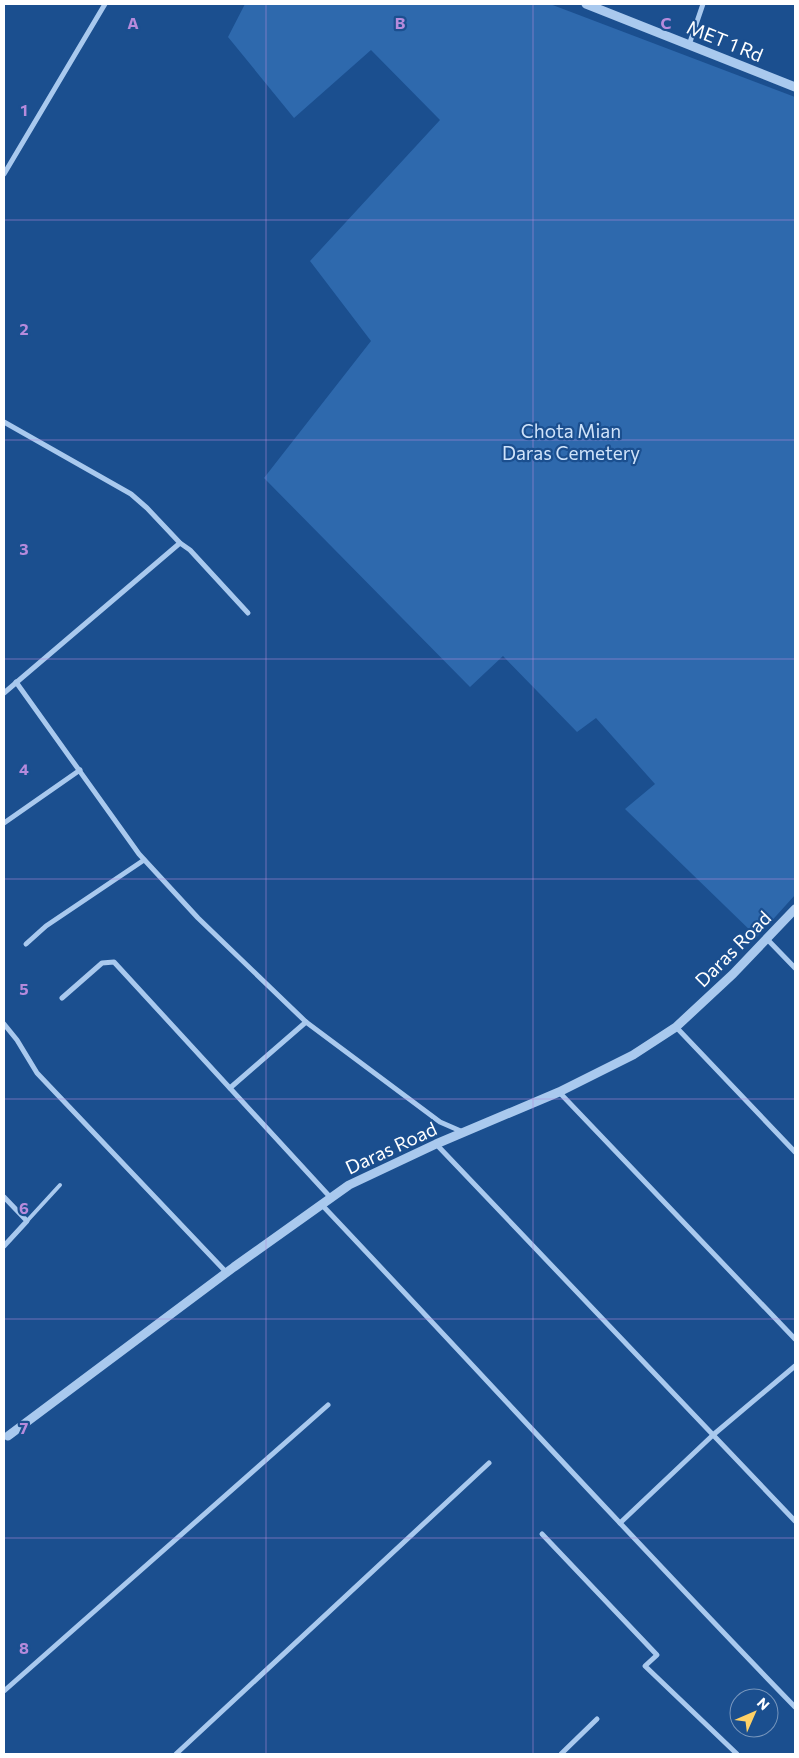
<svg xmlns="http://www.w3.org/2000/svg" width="799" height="1758" viewBox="0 0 799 1758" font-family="Commissioner,sans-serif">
	<rect width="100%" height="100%" fill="#1b4f8f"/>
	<!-- green -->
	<polygon fill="#2e69ad" points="245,4 550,4 795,97 795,895 757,937 625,809 655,784 596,718 577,732 503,656 470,687 264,478 371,341 310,261 440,120 371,50 294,118 228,37"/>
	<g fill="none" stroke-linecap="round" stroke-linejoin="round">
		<!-- service -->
		<polyline stroke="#a9c9ee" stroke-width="4" points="27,1221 60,1185"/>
		<!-- minor -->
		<g stroke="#a9c9ee" stroke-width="5">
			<polyline points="689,45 703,4"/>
			<polyline points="4,174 105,4"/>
			<polyline points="4,422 131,494 147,508 180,543"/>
			<polyline points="16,682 139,854 198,918 306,1022 440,1122 463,1132"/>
			<polyline points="4,693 180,543 190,550 248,613"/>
			<polyline points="4,823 80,770"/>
			<polyline points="766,938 795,968"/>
			<polyline points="26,944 46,926 144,860"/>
			<polyline points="62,998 102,963 114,962 331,1198"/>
			<polyline points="4,1024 17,1040 37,1073 226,1272"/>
			<polyline points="676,1027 795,1152"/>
			<polyline points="230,1088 306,1022"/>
			<polyline points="559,1092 795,1339"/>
			<polyline points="436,1144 795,1521"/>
			<polyline points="4,1197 27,1221 4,1246"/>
			<path d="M322,1205C480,1372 635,1542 795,1707"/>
			<polyline points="620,1523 713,1435 795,1366"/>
			<polyline points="542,1534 657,1655 645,1666 737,1754"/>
			<polyline points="4,1691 328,1405"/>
			<polyline points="176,1754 489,1463"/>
			<polyline points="561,1754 597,1719"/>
		</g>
		<!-- tertiary -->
		<g stroke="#a9c9ee" stroke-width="9">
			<polyline points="586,4 795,87"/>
			<polyline points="8,1436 234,1267 349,1185 436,1144 559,1092 633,1055 676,1027 733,974 795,909"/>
		</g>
	</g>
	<!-- grid -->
	<path fill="none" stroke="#b68bdc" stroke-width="1" stroke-opacity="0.55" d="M266,4V1754M533,4V1754M4,220H795M4,440H795M4,659H795M4,879H795M4,1099H795M4,1319H795M4,1538H795"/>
	<g text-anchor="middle" stroke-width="4.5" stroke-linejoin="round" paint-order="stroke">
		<!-- street labels -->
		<g font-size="19" fill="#fff" stroke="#1b4f8f">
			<text transform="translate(725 41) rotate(22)" y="7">MET 1 Rd</text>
			<text transform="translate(733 949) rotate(-45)" y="7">Daras Road</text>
			<text transform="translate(391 1148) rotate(-25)" y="7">Daras Road</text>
		</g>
		<!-- park labels -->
		<g font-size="19" fill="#cfe3fa" stroke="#1b4f8f">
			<text x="571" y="438">Chota Mian<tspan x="571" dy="22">Daras Cemetery</tspan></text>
		</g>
	</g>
	<g font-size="16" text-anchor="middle" font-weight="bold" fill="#b68bdc" stroke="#1b4f8f" stroke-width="4.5" stroke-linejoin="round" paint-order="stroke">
		<text x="133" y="29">A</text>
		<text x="400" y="29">B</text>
		<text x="666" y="29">C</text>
		<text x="24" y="116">1</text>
		<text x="24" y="335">2</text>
		<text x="24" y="555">3</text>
		<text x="24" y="775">4</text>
		<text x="24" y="995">5</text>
		<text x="24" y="1214">6</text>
		<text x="24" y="1434">7</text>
		<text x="24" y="1654">8</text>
	</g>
	<!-- border -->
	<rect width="799" height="1758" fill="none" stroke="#ffffff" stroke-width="10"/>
	<!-- north arrow -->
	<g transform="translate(754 1713) rotate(45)"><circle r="24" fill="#1b4f8f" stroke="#7695bc"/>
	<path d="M0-4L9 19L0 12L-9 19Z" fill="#ffd166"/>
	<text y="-8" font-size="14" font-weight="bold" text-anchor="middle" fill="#ffffff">N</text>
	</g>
</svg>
